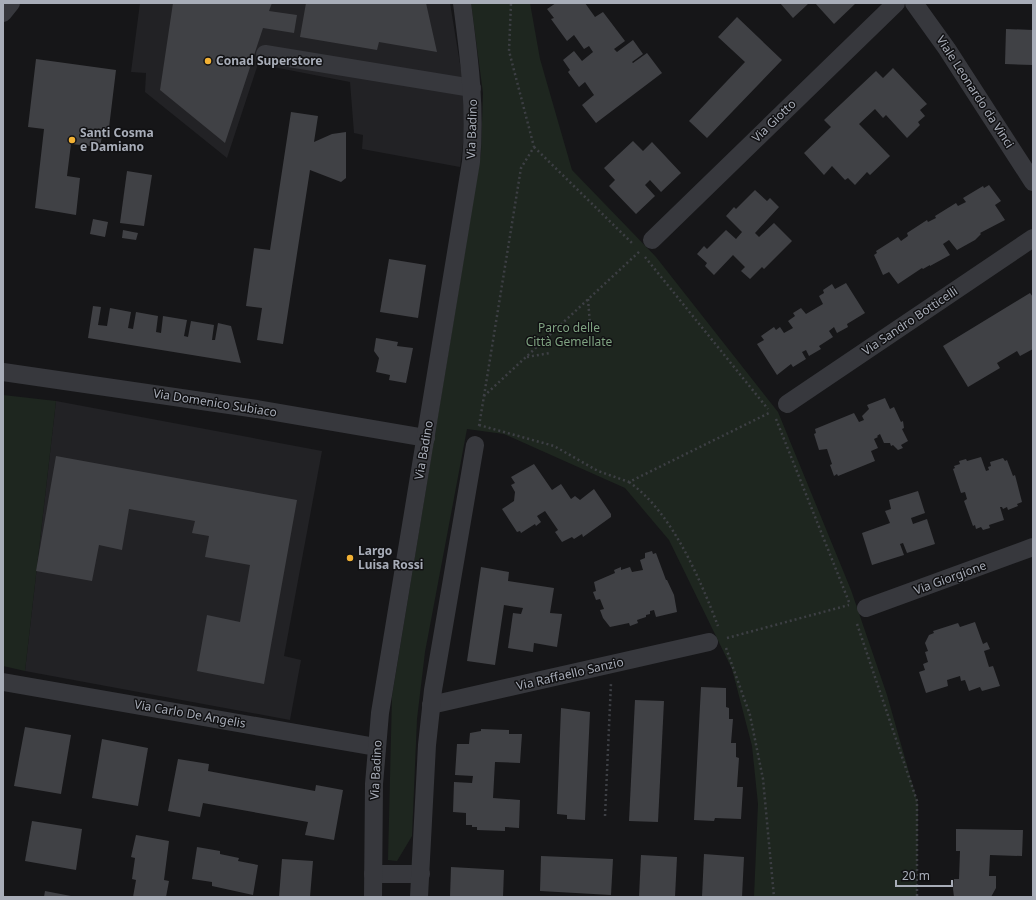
<svg xmlns="http://www.w3.org/2000/svg" width="1036" height="900" viewBox="0 0 1036 900" font-family="'Noto Sans',sans-serif">
	<rect width="100%" height="100%" fill="#161618"/>
	<!-- built -->
	<g fill="#222225">
		<polygon points="140,3 450,3 462,76 465,127 460,167 362,149 363,135 354,133 350,82 258,64 227,158 145,92 146,73 131,72"/>
		<polygon points="56,401 322,451 284,656 301,660 290,720 25,671"/>
	</g>
	<!-- green -->
	<g fill="#1e261f">
		<polygon points="471,3 530,3 540,59 572,170 656,257 778,412 851,590 887,695 918,804 917,897 754,897 758,804 752,746 732,669 669,540 625,488 504,434 467,429 425,652 417,719 412,836 397,861 388,860 392,696 481,153 483,93"/>
		<polygon points="3,395 56,401 25,671 3,666"/>
	</g>
	<!-- building -->
	<g fill="#404145">
		<polygon points="173,3 272,3 269,11 297,15 294,33 263,28 225,143 160,90"/>
		<polygon points="306,3 426,3 437,52 379,42 377,50 300,37"/>
		<polygon points="556,3 585,3 595,17 603,12 625,41 614,49 617,52 633,40 643,54 632,62 633,63 647,53 662,73 596,123 582,105 594,95 585,82 579,87 568,72 570,70 563,60 574,51 582,61 593,52 589,46 584,49 574,35 567,41 551,19 554,18 547,9"/>
		<polygon points="780,3 809,3 793,18"/>
		<polygon points="815,3 856,3 834,24"/>
		<polygon points="737,17 782,60 707,138 689,121 745,62 718,37"/>
		<polygon points="1006,29 1033,30 1033,65 1005,64"/>
		<polygon points="36,59 116,70 108,136 102,136 100,147 71,144 67,176 80,178 76,215 35,208 44,129 28,127"/>
		<polygon points="893,68 927,104 920,110 925,116 918,122 920,125 907,138 886,115 883,118 875,109 859,124 890,156 870,175 867,172 855,185 848,178 845,180 832,166 824,175 804,153 831,127 824,120 876,71 883,78"/>
		<polygon points="291,112 318,116 314,142 332,134 346,132 346,178 341,182 310,170 283,344 257,340 262,308 246,306 254,248 270,250"/>
		<polygon points="633,141 643,151 652,142 681,173 661,192 650,180 645,185 655,196 636,214 609,186 615,180 604,168"/>
		<polygon points="127,171 152,175 144,226 120,223"/>
		<polygon points="989,185 1001,201 995,205 1005,220 980,233 981,234 975,240 957,250 949,240 943,244 950,255 930,266 930,265 923,269 922,268 898,284 889,272 883,275 874,255 877,253 876,251 898,237 901,241 908,236 907,233 927,220 928,222 936,218 935,216 956,203 958,206 966,202 963,198 983,186 984,188"/>
		<polygon points="755,190 767,201 770,198 779,207 755,233 759,237 774,223 792,241 764,269 762,267 750,279 741,271 745,267 733,255 714,275 705,266 707,263 697,254 704,246 707,249 726,230 736,239 742,232 726,216 734,207 736,209"/>
		<polygon points="93,219 108,222 105,237 90,234"/>
		<polygon points="123,230 138,233 136,240 122,238"/>
		<polygon points="389,259 426,265 418,318 380,312"/>
		<polygon points="846,283 865,313 847,324 848,327 837,333 834,327 829,331 833,337 819,346 821,349 809,356 806,350 802,352 806,359 793,367 791,364 777,375 757,344 764,340 761,336 774,327 776,330 780,327 784,333 793,328 788,321 795,316 793,313 801,308 806,314 823,304 819,296 824,293 823,290 832,284 835,289"/>
		<polygon points="1030,293 1033,297 1033,349 1020,356 1017,351 997,363 1000,368 968,387 943,346"/>
		<polygon points="93,306 101,307 98,325 107,326 110,308 131,312 128,328 133,329 136,312 158,316 156,332 161,333 163,316 187,320 184,336 188,337 191,321 214,325 212,340 215,340 218,323 231,326 241,363 88,338"/>
		<polygon points="376,338 398,342 397,346 413,348 406,383 389,380 390,375 376,372 379,358 374,351"/>
		<polygon points="885,398 890,409 894,407 901,422 903,421 904,428 902,429 908,441 901,445 903,448 898,450 893,445 891,446 890,443 884,443 880,434 877,436 878,437 874,439 878,448 871,451 875,461 838,476 837,474 834,476 830,465 832,464 827,449 819,450 814,434 816,433 815,429 854,413 859,422 864,420 862,416 869,409 867,405"/>
		<polygon points="56,456 297,500 264,684 197,671 207,615 240,622 250,565 205,557 209,536 192,533 195,521 129,509 122,550 99,545 92,581 36,571"/>
		<polygon points="981,457 986,471 989,470 988,467 991,466 990,462 1003,458 1005,461 1007,460 1013,476 1015,475 1022,502 1017,504 1018,506 1008,510 1007,507 1003,509 1002,507 1000,507 1004,520 989,525 990,528 983,530 981,527 976,529 975,525 973,526 964,501 967,499 965,492 961,493 953,469 955,468 954,466 960,464 959,461 966,459 967,461"/>
		<polygon points="534,464 552,490 561,484 571,499 575,496 580,500 594,489 611,514 611,517 583,537 582,534 574,539 572,537 562,542 555,532 558,530 545,511 537,516 541,522 536,526 535,524 521,533 520,531 517,532 502,509 514,501 515,492 511,485 515,483 511,477"/>
		<polygon points="918,491 925,513 911,518 913,524 927,519 935,544 907,553 903,543 900,544 904,555 872,565 862,533 890,523 885,511 891,509 889,500"/>
		<polygon points="652,551 653,554 656,553 666,580 667,580 674,595 677,612 656,617 654,610 650,611 650,614 646,615 646,617 637,620 638,623 630,626 629,623 610,627 603,618 600,610 604,609 600,599 596,600 593,592 596,591 594,582 615,573 614,570 621,567 621,570 630,567 632,572 643,570 640,560 645,558 645,553"/>
		<polygon points="481,567 509,572 508,581 554,588 550,613 562,614 557,647 534,643 533,652 508,648 513,613 521,614 523,608 504,605 495,665 467,661"/>
		<polygon points="975,622 983,644 987,642 990,649 984,651 989,667 993,666 1000,686 982,691 980,687 969,691 965,680 961,681 960,676 947,680 948,686 926,693 919,672 925,670 923,664 928,662 925,652 928,651 925,643 929,635 934,633 933,631 958,623 960,627"/>
		<polygon points="701,687 726,688 726,707 729,708 729,719 733,719 731,743 736,743 736,757 739,758 737,787 743,787 741,819 715,818 714,821 694,820"/>
		<polygon points="635,700 664,701 658,822 629,821"/>
		<polygon points="561,708 590,712 585,820 567,819 567,815 557,814"/>
		<polygon points="25,727 71,735 61,794 14,786"/>
		<polygon points="481,729 509,730 509,734 522,734 520,763 495,762 493,798 520,800 519,828 505,827 505,831 477,830 477,827 472,827 472,825 466,825 466,813 453,812 454,782 472,783 473,776 455,775 457,744 469,744 470,733 481,731"/>
		<polygon points="102,739 148,748 138,806 92,798"/>
		<polygon points="178,759 209,764 208,771 315,791 316,785 343,790 334,840 305,835 308,822 203,803 200,817 168,811"/>
		<polygon points="32,821 82,829 76,870 25,861"/>
		<polygon points="956,829 1023,830 1022,856 990,855 989,876 996,876 996,888 991,897 954,897 953,889 954,879 959,879 960,851 956,851"/>
		<polygon points="136,835 169,841 164,880 169,881 166,897 133,897 136,880 132,879 135,858 131,857"/>
		<polygon points="197,847 220,851 220,854 239,858 238,861 258,865 253,895 212,886 212,882 192,879"/>
		<polygon points="704,854 744,857 742,897 702,897"/>
		<polygon points="641,855 677,857 675,897 639,897"/>
		<polygon points="541,856 613,859 611,895 540,891"/>
		<polygon points="282,859 313,861 310,897 279,897"/>
		<polygon points="451,867 504,870 503,897 450,897"/>
		<polygon points="45,891 71,896 71,897 44,897"/>
	</g>
	<g fill="none" stroke-linecap="round" stroke-linejoin="round">
		<!-- path -->
		<g stroke="#3d3f44" stroke-width="2.5" stroke-dasharray="2 3" stroke-linecap="butt">
			<polyline points="534,147 634,245"/>
			<polyline points="645,257 768,409"/>
			<polyline points="588,299 590,325"/>
			<polyline points="527,357 550,353"/>
			<polyline points="484,396 521,168 534,147 509,51 511,3"/>
			<polyline points="776,419 849,602"/>
			<polyline points="479,425 554,446 598,471 629,482 771,412"/>
			<polyline points="479,426 484,396 640,251"/>
			<path d="M629,482C672,512 700,579 718,626"/>
			<polyline points="857,624 917,801 917,897"/>
			<polyline points="727,638 849,605"/>
			<polyline points="726,648 750,715 763,779 774,897"/>
			<polyline points="605,816 611,683"/>
		</g>
		<!-- minor -->
		<g stroke="#37383d" stroke-width="18">
			<polyline points="914,3 947,49 1033,182"/>
			<polyline points="3,13 11,3"/>
			<polyline points="265,54 472,88"/>
			<polyline points="652,240 896,3"/>
			<polyline points="3,372 257,409 426,438"/>
			<polyline points="787,404 1033,238"/>
			<polyline points="866,608 1033,547"/>
			<polyline points="3,682 376,747"/>
			<polyline points="431,705 709,642"/>
			<polyline points="373,874 421,874"/>
			<path d="M373,897L374,784L380,713L471,162C476,108 469,57 462,3"/>
			<polyline points="419,897 427,745 433,690 475,445"/>
		</g>
	</g>
	<!-- markers -->
	<g fill="#f2b134" stroke="#111113" stroke-width="1.5">
		<circle cx="208" cy="61" r="4"/>
		<circle cx="72" cy="140" r="4"/>
		<circle cx="350" cy="558" r="4"/>
	</g>
	<g text-anchor="middle" stroke-width="3" stroke-linejoin="round" paint-order="stroke">
		<!-- poi labels -->
		<g font-size="12" font-weight="bold" fill="#a8adb8" stroke="#111113" text-anchor="start">
			<text x="216" y="65">Conad Superstore</text>
			<text x="80" y="137">Santi Cosma<tspan x="80" dy="14">e Damiano</tspan></text>
			<text x="358" y="555">Largo<tspan x="358" dy="14">Luisa Rossi</tspan></text>
		</g>
		<!-- street labels -->
		<g font-size="12" fill="#a8adb8" stroke="#111113">
			<text transform="translate(975 92) rotate(57)" y="4">Viale Leonardo da Vinci</text>
			<text transform="translate(774 121) rotate(-44)" y="4">Via Giotto</text>
			<text transform="translate(472 129) rotate(-88)" y="4">Via Badino</text>
			<text transform="translate(910 321) rotate(-34)" y="4">Via Sandro Botticelli</text>
			<text transform="translate(215 403) rotate(9)" y="4">Via Domenico Subiaco</text>
			<text transform="translate(424 450) rotate(-80)" y="4">Via Badino</text>
			<text transform="translate(950 578) rotate(-20)" y="4">Via Giorgione</text>
			<text transform="translate(570 674) rotate(-13)" y="4">Via Raffaello Sanzio</text>
			<text transform="translate(190 714) rotate(10)" y="4">Via Carlo De Angelis</text>
			<text transform="translate(376 770) rotate(-87)" y="4">Via Badino</text>
		</g>
		<!-- park labels -->
		<g font-size="12" fill="#7fa381" stroke="#111113">
			<text x="569" y="332">Parco delle<tspan x="569" dy="14">Città Gemellate</tspan></text>
		</g>
	</g>
	<!-- border -->
	<rect width="1036" height="900" fill="none" stroke="#a8adb8" stroke-width="8"/>
	<!-- scale -->
	<path d="M896 880v6h56v-6" fill="none" stroke="#a8adb8" stroke-width="2"/>
	<text x="902" y="880" font-size="12" fill="#a8adb8" stroke="#111113" stroke-width="3" paint-order="stroke">20 m</text>
</svg>
